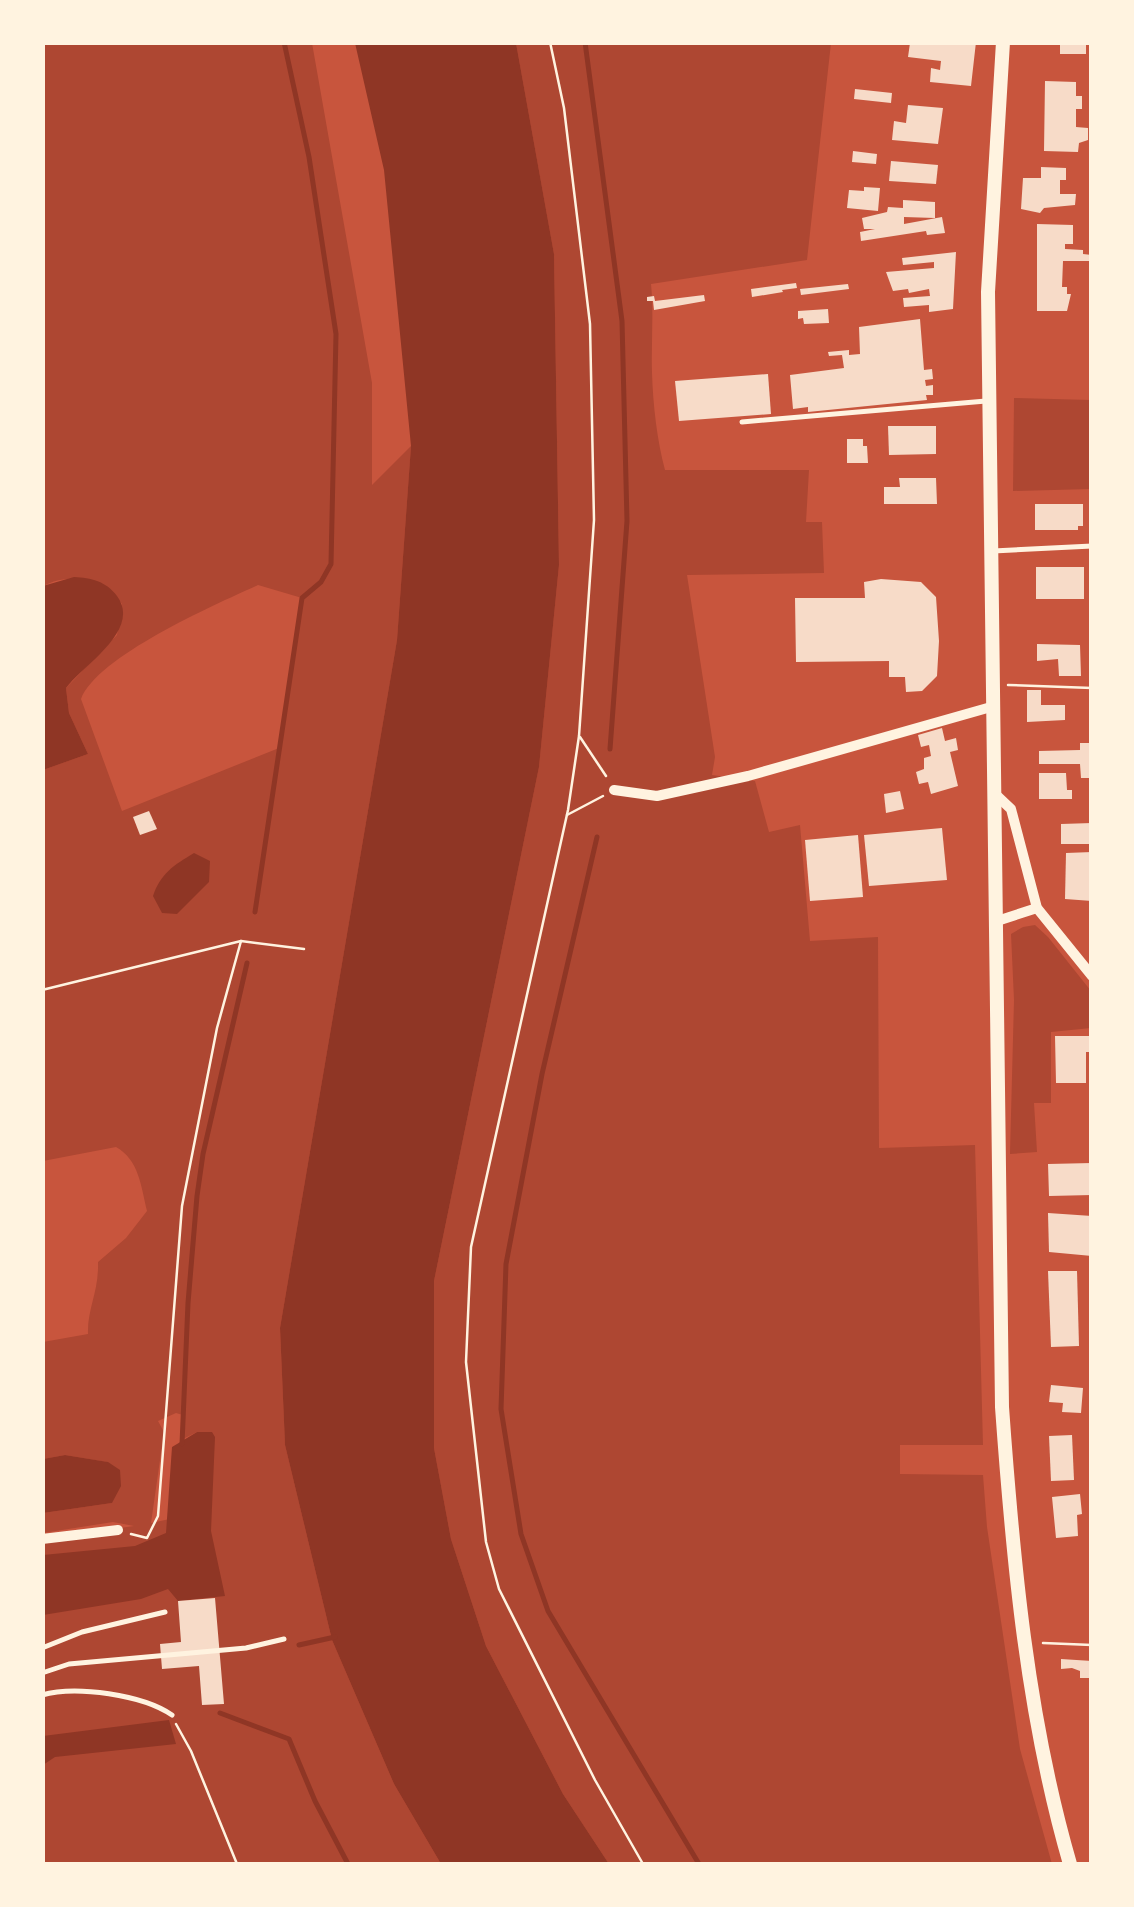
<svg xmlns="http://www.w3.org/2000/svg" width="1134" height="1907" viewBox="0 0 1134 1907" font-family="'Public Sans',sans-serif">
	<rect width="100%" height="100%" fill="#c8553d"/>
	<!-- green -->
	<g fill="#ae4732" fill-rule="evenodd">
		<path d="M42,43H312L372,383V485L411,446L397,640L280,1328L285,1445L332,1640L394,1784L441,1864H43V1539L134,1526L113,1522L43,1533V1513L112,1503L107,1462L65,1455L43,1459V1342L88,1334C87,1309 99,1292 98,1262L126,1238L147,1211C141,1186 139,1160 116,1147L43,1161V770L88,754L69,713L66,688L117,635L122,604C106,578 69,572 43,586ZM258,585L302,598L279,748L122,811L81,699C97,656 216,604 258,585ZM176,1413L183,1415L181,1440L197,1432L212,1510L151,1523L164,1432L158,1421Z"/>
		<path d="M516,43H831L807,260L651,284C654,314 651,343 652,373C653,405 657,440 665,470H809L806,522H822L824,573L687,575L715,757L712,775L755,781L769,832L800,825L810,941L878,937L879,1148L975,1145L983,1445H900V1474L983,1475L987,1527L1020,1749L1052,1864H609L563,1794L486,1646L451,1539L434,1448V1281L539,767L559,565L554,254Z"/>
		<polygon points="1014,398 1091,400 1091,489 1013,491"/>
		<polygon points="1035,925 1048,937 1091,991 1091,1028 1051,1032 1051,1103 1034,1103 1037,1152 1010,1154 1014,1000 1011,934 1023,927"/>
	</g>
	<!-- water -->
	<g fill="#8f3625">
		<polygon points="355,43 516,43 554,254 559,565 539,767 434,1281 434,1448 451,1539 486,1646 563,1794 609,1864 441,1864 394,1784 332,1640 285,1445 280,1328 397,640 411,446 384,170"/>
		<path d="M74,577C91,578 106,581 117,596C142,630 83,665 66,688L69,713L88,754L43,770V586Z"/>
		<path d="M194,853L210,861L209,882L177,914L162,913L153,896C160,874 174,865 194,853Z"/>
		<polygon points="197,1432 212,1432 215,1437 211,1531 225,1596 178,1601 168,1589 141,1599 43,1615 43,1555 135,1546 166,1533 172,1447"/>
		<polygon points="65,1455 108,1462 120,1470 121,1486 112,1503 43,1513 43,1459"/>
		<polygon points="169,1720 176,1744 55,1757 43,1765 43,1736"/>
	</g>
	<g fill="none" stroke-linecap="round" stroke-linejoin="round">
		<!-- stream -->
		<g stroke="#8f3625" stroke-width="5">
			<polyline points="585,42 622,321 627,521 610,749"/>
			<polyline points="597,837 542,1074 506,1264 501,1409 521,1534 548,1611 699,1864"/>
			<polyline points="255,912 302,598 321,582 331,564 336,334 309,157 284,42"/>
			<polyline points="182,1444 188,1303 197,1196 203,1154 247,963"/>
			<polyline points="299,1645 335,1637"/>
			<polyline points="220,1713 289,1739 315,1801 348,1864"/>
		</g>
	</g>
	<!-- building -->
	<g fill="#f7dbc8">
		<polygon points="928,42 976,42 971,86 930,82 931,68 940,70 941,61 908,57 910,43 928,45"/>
		<rect x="1060" y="42" width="26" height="12"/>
		<polygon points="1045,81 1076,82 1076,96 1082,96 1082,109 1076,109 1076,127 1088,128 1088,140 1079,143 1078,152 1044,151"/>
		<polygon points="855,89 892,93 891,103 854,99"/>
		<polygon points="908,105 943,108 938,144 892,140 894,121 906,123"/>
		<polygon points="853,151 877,154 876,164 852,162"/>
		<polygon points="891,161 938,165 936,184 889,181"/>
		<polygon points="1041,167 1066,168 1066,180 1060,180 1060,194 1076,194 1075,205 1044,208 1040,213 1021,209 1023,178 1041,178"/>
		<polygon points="864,187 880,188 878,211 847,208 849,190 864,191"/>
		<polygon points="903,200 935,202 935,218 904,217 904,224 942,217 945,233 927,235 926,231 861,241 860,232 875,229 864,229 862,218 887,212 888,207 903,208"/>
		<polygon points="1037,224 1073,225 1073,244 1065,244 1065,249 1083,250 1083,254 1092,255 1092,261 1063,261 1062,287 1067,287 1067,294 1071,294 1067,311 1037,311"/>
		<polygon points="956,252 953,309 929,312 929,305 904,307 903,298 930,296 929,289 909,293 908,289 893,291 886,272 934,268 934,262 903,265 902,258"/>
		<polygon points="796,283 797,288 782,290 783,292 752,297 751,289"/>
		<polygon points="848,284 849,289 801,295 800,289"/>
		<polygon points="704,295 705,301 654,310 653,301 647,301 647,297 654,296 655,301"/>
		<polygon points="828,309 829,323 804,324 803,318 798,319 798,311"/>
		<polygon points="920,319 924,370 932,369 933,379 925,380 926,386 933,385 933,395 926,395 927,400 808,412 808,407 793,409 790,375 844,368 842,355 829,356 828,352 849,350 849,355 860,354 859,327"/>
		<polygon points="768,374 771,414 679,421 675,381"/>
		<polygon points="888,426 936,426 936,454 889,455"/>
		<polygon points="847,439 863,439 863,446 867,446 868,463 847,463"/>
		<polygon points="899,478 936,478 937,504 884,504 884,487 900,487"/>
		<polygon points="1035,504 1083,504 1083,526 1078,526 1078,530 1035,530"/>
		<rect x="1036" y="567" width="48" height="32"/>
		<polygon points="881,579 921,582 936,597 939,641 937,676 922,691 906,692 905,677 889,677 889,661 796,662 795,598 865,598 864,582"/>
		<polygon points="1037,644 1080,645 1081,676 1059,676 1058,659 1037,661"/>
		<polygon points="1027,690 1041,690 1041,705 1065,705 1065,720 1027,722"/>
		<polygon points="942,728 945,741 956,738 958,750 950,752 958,786 931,794 928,782 919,784 916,772 924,769 924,758 931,756 929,745 921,747 918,735"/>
		<polygon points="1080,743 1092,743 1092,778 1081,778 1080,764 1039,764 1039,751 1080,750"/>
		<polygon points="1039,773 1066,773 1067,790 1072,790 1072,799 1039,799"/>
		<polygon points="900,791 904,809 886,813 884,794"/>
		<polygon points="149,811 157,829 140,835 133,817"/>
		<polygon points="1092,823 1092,844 1061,844 1061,824"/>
		<polygon points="942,828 947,880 869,886 864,835"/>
		<polygon points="858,835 863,897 810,901 805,840"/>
		<polygon points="1092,852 1092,901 1065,899 1066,853"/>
		<polygon points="1055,1036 1092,1036 1092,1052 1086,1052 1086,1083 1056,1083"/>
		<polygon points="1092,1163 1092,1195 1049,1196 1048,1164"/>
		<polygon points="1048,1213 1092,1216 1092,1256 1049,1252"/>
		<polygon points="1048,1271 1077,1271 1079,1346 1051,1347"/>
		<polygon points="1051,1385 1083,1388 1081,1413 1062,1412 1063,1403 1049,1402"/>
		<polygon points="1072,1435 1074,1480 1051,1481 1049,1436"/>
		<polygon points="1080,1494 1082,1514 1077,1515 1078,1536 1056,1538 1052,1497"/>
		<polygon points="215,1598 224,1704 202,1705 199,1666 162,1669 160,1644 181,1642 178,1601"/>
		<polygon points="1061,1659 1092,1661 1092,1678 1080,1678 1080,1671 1072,1668 1061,1669"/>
	</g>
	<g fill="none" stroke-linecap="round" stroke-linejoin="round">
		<!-- path -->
		<g stroke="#fff3e0" stroke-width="2.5">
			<polyline points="550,42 564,108 590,324 594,520 579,736 568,810 471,1247 466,1362 486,1542 499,1589 595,1780 643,1864"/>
			<polyline points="1008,685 1092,688"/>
			<polyline points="580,737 606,776"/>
			<polyline points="567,815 603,796"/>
			<polyline points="42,990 241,941 304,949"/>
			<polyline points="131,1534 147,1538 158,1516 182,1206 217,1028 241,941"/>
			<polyline points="1043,1643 1092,1645"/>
			<polyline points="176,1724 191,1751 237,1864"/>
		</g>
		<!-- service -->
		<g stroke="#fff3e0" stroke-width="5">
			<polyline points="742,422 986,401"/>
			<polyline points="993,551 1092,546"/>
			<polyline points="42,1648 82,1632 165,1612"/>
			<polyline points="42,1673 69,1664 246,1648 284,1639"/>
			<path d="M42,1695C76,1685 143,1695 172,1715"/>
		</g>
		<!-- minor -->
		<g stroke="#fff3e0" stroke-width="10">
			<polyline points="614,790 657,796 748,776 991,707"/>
			<polyline points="993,792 1011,809 1037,908 1092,976"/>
			<polyline points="994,922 1037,908"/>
			<polyline points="42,1539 118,1530"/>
		</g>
		<!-- tertiary -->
		<path stroke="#fff3e0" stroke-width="14" d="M1003,42L988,292L1002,1407C1013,1560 1027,1716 1070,1864"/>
	</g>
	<!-- border -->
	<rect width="1134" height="1907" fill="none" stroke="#fff3e0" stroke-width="90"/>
</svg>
